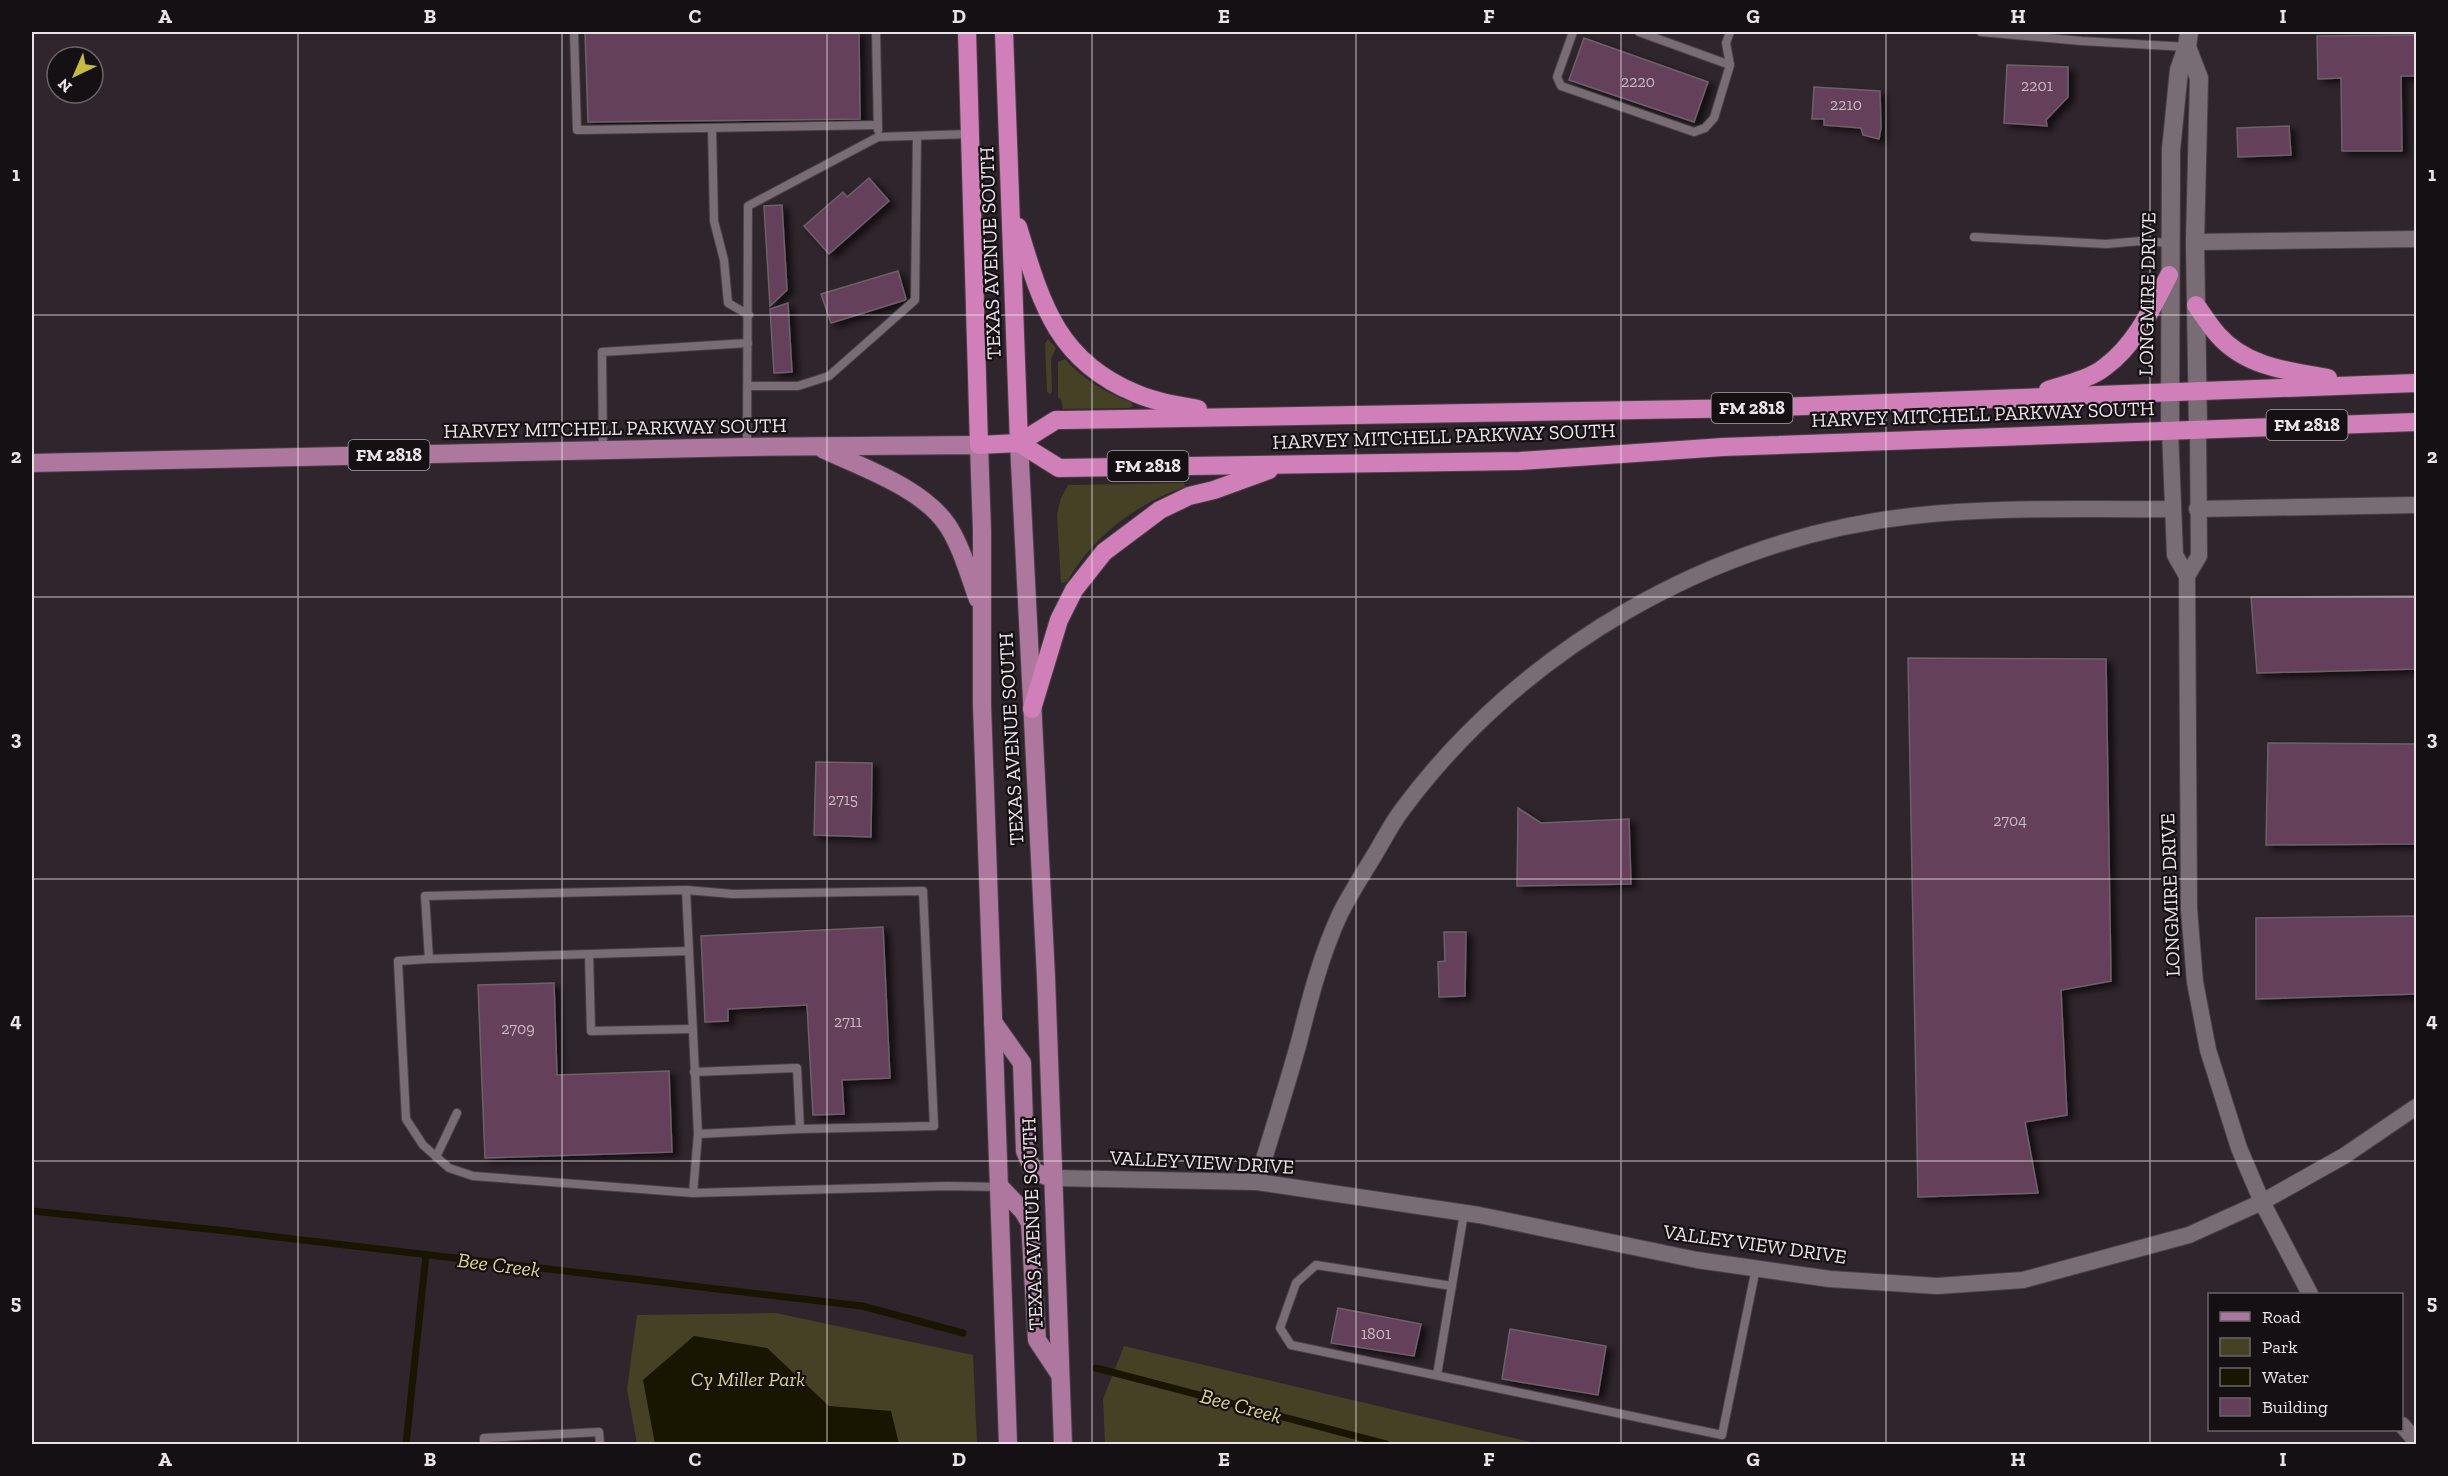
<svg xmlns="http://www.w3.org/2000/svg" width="2448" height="1476" viewBox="0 0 2448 1476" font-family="'Zilla Slab',serif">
	<defs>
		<filter id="shadow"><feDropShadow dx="6" dy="4" stdDeviation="3" flood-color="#0009"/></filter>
	</defs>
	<rect width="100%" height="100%" fill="#2f252c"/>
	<!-- green -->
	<g fill="#444124">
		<polygon points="1048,339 1056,348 1051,359 1052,392 1050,394 1047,392 1045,344"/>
		<path d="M1065,359C1083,379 1106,393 1131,402L1133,406L1129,408L1063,409L1061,399L1058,397V362Z"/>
		<path d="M1184,483L1185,487C1137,503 1092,537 1067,582L1061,583L1057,514L1061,498L1068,485Z"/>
		<polygon points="776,1313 973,1355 977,1444 637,1444 627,1389 637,1315"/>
		<polygon points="1124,1346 1539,1444 1105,1444 1103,1399"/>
	</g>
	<!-- water -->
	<polygon fill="#181601" points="694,1336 767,1348 829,1406 891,1411 899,1444 655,1444 643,1380"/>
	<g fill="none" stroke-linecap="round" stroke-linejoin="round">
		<!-- stream -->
		<g stroke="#181601" stroke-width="7">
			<polyline points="32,1211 218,1230 862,1306 963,1333"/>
			<polyline points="1096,1368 1386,1444"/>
			<polyline points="406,1444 426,1255"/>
		</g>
	</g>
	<!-- building -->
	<g fill="#653f5a" stroke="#6d6169" stroke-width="1.5" filter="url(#shadow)">
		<polygon points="585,32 859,32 860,119 588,122"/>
		<polygon points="2416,35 2416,76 2401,76 2402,151 2342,151 2341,78 2318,79 2317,36"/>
		<polygon points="1584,38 1708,82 1694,122 1569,80"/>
		<polygon points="2007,65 2068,67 2068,97 2046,120 2047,126 2004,123"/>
		<polygon points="1814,87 1880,91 1881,128 1879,139 1863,135 1861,128 1824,125 1824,119 1812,119"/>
		<polygon points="2289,126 2291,155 2238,157 2237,128"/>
		<polygon points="869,178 889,201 829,254 804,226 843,192 847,197"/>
		<polygon points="782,205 787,290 770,306 764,206"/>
		<polygon points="898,271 906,299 905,300 831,323 821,294"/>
		<polygon points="788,303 792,372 774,373 770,309"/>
		<polygon points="2416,596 2416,669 2257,673 2251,597"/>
		<polygon points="1908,658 2106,659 2111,981 2061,990 2067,1115 2025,1122 2038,1193 1918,1197"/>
		<polygon points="2268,743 2416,744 2416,844 2266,845"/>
		<polygon points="816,762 872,763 871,837 814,835"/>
		<polygon points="1518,808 1541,823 1629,819 1631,884 1517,886"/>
		<polygon points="2416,916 2416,994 2256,999 2256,918"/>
		<polygon points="883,927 890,1078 842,1080 844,1114 813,1115 807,1005 728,1009 728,1021 705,1022 701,936"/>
		<polygon points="1444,932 1466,932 1465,996 1439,997 1438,962 1445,961"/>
		<polygon points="554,983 557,1075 669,1071 672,1152 485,1158 478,985"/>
		<polygon points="1338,1308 1421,1324 1414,1356 1331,1343"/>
		<polygon points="1510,1329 1606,1346 1598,1395 1502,1379"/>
	</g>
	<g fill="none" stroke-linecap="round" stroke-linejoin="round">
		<!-- lane casing -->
		<g stroke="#4a4147" stroke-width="10">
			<g id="lane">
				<polyline points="574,32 577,130 877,125"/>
				<polyline points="876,32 878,130"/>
				<polyline points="1573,32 1557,77 1561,86 1694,132 1705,128 1714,118 1730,65 1726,43 1730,32"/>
				<polyline points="1639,32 1730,65"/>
				<polyline points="1981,32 2082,41 2187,47"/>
				<polyline points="712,128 714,221 724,260 728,303 749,315"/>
				<polyline points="1974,237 2106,244 2141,241 2170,243"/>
				<polyline points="748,386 798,386 829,376 915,300 917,136"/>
				<polyline points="747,447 748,206 878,137 970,134"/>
				<polyline points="603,450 602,352 748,343"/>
				<polyline points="686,890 733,894 923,891 934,1126 800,1129"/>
				<polyline points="689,951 429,959 425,896 686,890 698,1134 693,1193 947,1186 1000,1187"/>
				<polyline points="589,954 591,1031 692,1029"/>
				<polyline points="429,959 398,961 406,1119 423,1145 449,1168 473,1176 693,1193"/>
				<polyline points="694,1072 797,1068 800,1129 698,1134"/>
				<polyline points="436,1157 457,1113"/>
				<polyline points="1452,1286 1316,1265 1296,1283 1280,1328 1291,1345 1722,1435 1756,1268"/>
				<polyline points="1437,1375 1464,1213"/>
				<polyline points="484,1444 484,1438 599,1432 600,1444"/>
			</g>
		</g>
		<!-- street casing -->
		<g stroke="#4a4147" stroke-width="18">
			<g id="street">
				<polyline points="2195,242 2416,239"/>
				<polyline points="2198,428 2199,556 2187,576 2189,909 2195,982 2208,1050 2239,1148 2262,1202 2310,1294"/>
				<polyline points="2170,430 2175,555 2187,576"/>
				<polyline points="2197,509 2416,505"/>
				<polyline points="1053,1178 1257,1182 1479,1215 1697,1260 1830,1279 1937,1286 2023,1280 2189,1235 2262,1202 2344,1156 2416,1107"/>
				<path d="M1257,1182C1271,1135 1286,1089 1299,1042C1310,998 1321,955 1340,914C1349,896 1361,877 1372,859C1382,843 1390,826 1402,810C1520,650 1714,537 1912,516C1997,506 2087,510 2173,509"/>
				<polyline points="2402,1425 2416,1441"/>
			</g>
		</g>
		<!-- secondary casing -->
		<g stroke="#4a4147" stroke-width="20">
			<g id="secondary">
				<polyline points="2187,47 2199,78 2195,242 2198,428"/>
				<polyline points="2170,430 2171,150 2179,70 2187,47 2189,32"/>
			</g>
		</g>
		<!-- primary casing -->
		<g stroke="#4a4147" stroke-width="20">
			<g id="primary">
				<polyline points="1019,443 1046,977 1063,1444"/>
				<path d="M823,449C863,468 923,488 948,526C962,548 969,575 978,599"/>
				<polyline points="32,463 747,447 979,445 982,531 982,705 1008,1444"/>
				<polyline points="993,1022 1022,1063 1025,1151 1034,1172 1053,1178"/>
				<polyline points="1000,1187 1023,1211 1030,1223 1037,1340 1059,1373"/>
			</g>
		</g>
		<!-- highway casing -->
		<g stroke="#4a4147" stroke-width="20">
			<g id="highway">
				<polyline points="967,32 979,445 1019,443 1056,420 1065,420 1752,408 2416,383"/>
				<polyline points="1004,32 1019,443"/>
				<path d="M1018,227C1041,302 1056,360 1135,393C1155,402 1177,405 1198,409"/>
				<path d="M2196,305C2203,315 2210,326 2218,335C2246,367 2288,371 2328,378"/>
				<path d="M2048,390C2067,384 2090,379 2105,367C2136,344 2152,308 2169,275"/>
				<polyline points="1019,443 1059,468 1520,461 1723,447 2416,422"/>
				<polyline points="1032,709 1059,620 1074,590 1104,552 1160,510 1189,496 1214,490 1269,470"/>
			</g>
		</g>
		<!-- lane -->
		<use href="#lane" stroke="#796d75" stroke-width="8"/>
		<!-- street -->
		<use href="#street" stroke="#796d75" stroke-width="16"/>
		<!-- secondary -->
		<use href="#secondary" stroke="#796d75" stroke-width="18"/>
		<!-- primary -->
		<use href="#primary" stroke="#ae789e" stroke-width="18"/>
		<!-- highway -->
		<use href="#highway" stroke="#d17fb9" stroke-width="18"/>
	</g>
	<!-- grid -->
	<path fill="none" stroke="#eae3e8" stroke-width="1.5" stroke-opacity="0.55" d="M298,32V1444M562,32V1444M827,32V1444M1092,32V1444M1356,32V1444M1621,32V1444M1886,32V1444M2150,32V1444M32,315H2416M32,597H2416M32,879H2416M32,1161H2416"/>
	<g text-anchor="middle" stroke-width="4.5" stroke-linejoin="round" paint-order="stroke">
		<!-- number labels -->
		<g font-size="16" fill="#c9bac4">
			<text x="1638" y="87">2220</text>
			<text x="2037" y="91">2201</text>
			<text x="1846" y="110">2210</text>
			<text x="843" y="805">2715</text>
			<text x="2010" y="826">2704</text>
			<text x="848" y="1027">2711</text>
			<text x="518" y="1034">2709</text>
			<text x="1376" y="1339">1801</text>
		</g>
		<!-- shield labels -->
		<g fill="#141013" stroke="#aaa4a8" stroke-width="1.5">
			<rect x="1711.5" y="393" width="81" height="30" rx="4.5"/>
			<rect x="2266.5" y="410" width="81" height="30" rx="4.5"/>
			<rect x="348.5" y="440" width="81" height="30" rx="4.5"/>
			<rect x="1107.5" y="451" width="81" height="30" rx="4.5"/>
		</g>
		<g font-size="18" font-weight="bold" fill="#eae3e8">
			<text x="1752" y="414">FM 2818</text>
			<text x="2307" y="431">FM 2818</text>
			<text x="389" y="461">FM 2818</text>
			<text x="1148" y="472">FM 2818</text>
		</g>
		<!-- street labels -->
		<g font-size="20" fill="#eae3e8" stroke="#141013">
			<text transform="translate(990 253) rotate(-92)" y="7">TEXAS AVENUE SOUTH</text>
			<text transform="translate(2147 294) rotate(-89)" y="7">LONGMIRE DRIVE</text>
			<text transform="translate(1983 414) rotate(-2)" y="7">HARVEY MITCHELL PARKWAY SOUTH</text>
			<text transform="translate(615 428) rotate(-1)" y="7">HARVEY MITCHELL PARKWAY SOUTH</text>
			<text transform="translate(1444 436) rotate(-2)" y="7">HARVEY MITCHELL PARKWAY SOUTH</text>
			<text transform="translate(1011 739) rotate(-93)" y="7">TEXAS AVENUE SOUTH</text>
			<text transform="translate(2170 895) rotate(-92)" y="7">LONGMIRE DRIVE</text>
			<text transform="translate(1202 1162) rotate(3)" y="7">VALLEY VIEW DRIVE</text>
			<text transform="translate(1032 1224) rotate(-92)" y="7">TEXAS AVENUE SOUTH</text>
			<text transform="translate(1755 1244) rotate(8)" y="7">VALLEY VIEW DRIVE</text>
		</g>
		<!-- park labels -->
		<g font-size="20" font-style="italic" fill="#d9d488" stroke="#141013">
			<text x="748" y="1386">Cy Miller Park</text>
		</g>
		<!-- water labels -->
		<g font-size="21" font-style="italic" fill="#dad589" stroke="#141013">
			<text transform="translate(499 1265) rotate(7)" y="7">Bee Creek</text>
			<text transform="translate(1241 1406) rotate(15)" y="7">Bee Creek</text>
		</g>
	</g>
	<!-- border -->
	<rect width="2448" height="1476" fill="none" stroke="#141013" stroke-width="66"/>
	<!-- legend -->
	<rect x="2208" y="1293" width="195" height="138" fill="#141013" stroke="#6a6468" stroke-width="1.5"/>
	<rect x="2220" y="1312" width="30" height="9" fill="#ae789e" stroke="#6a6468" stroke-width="1.5"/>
	<text x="2262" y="1323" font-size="18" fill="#eae3e8">Road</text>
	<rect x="2220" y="1338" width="30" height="18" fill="#444124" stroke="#6a6468" stroke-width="1.5"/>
	<text x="2262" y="1353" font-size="18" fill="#eae3e8">Park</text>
	<rect x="2220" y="1368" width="30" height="18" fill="#181601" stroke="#6a6468" stroke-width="1.5"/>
	<text x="2262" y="1383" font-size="18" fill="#eae3e8">Water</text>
	<rect x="2220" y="1398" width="30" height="18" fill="#653f5a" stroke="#6a6468" stroke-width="1.5"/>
	<text x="2262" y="1413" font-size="18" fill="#eae3e8">Building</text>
	<!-- north arrow -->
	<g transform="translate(75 75) rotate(224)"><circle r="28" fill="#141013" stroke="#6a6468" stroke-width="1.5"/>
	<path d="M0-4.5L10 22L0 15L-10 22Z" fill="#c6bc3c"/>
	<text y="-9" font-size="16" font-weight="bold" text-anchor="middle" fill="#eae3e8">N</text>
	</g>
	<rect x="33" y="33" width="2382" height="1410" fill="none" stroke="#eae3e8" stroke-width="2"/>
	<g font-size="20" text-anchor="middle" font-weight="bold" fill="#eae3e8">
		<text x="165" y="23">A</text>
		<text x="430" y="23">B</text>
		<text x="695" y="23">C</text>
		<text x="959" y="23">D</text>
		<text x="1224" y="23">E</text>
		<text x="1489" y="23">F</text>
		<text x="1753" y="23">G</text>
		<text x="2018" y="23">H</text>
		<text x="2283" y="23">I</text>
		<text x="16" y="181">1</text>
		<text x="2432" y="181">1</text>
		<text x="16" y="463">2</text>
		<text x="2432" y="463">2</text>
		<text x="16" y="745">3</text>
		<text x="2432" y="745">3</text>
		<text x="16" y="1027">4</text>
		<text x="2432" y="1027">4</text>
		<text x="16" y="1309">5</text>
		<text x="2432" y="1309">5</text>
		<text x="165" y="1466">A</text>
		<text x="430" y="1466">B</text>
		<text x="695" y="1466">C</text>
		<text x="959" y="1466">D</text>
		<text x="1224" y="1466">E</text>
		<text x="1489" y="1466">F</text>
		<text x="1753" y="1466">G</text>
		<text x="2018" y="1466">H</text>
		<text x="2283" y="1466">I</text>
	</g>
</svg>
